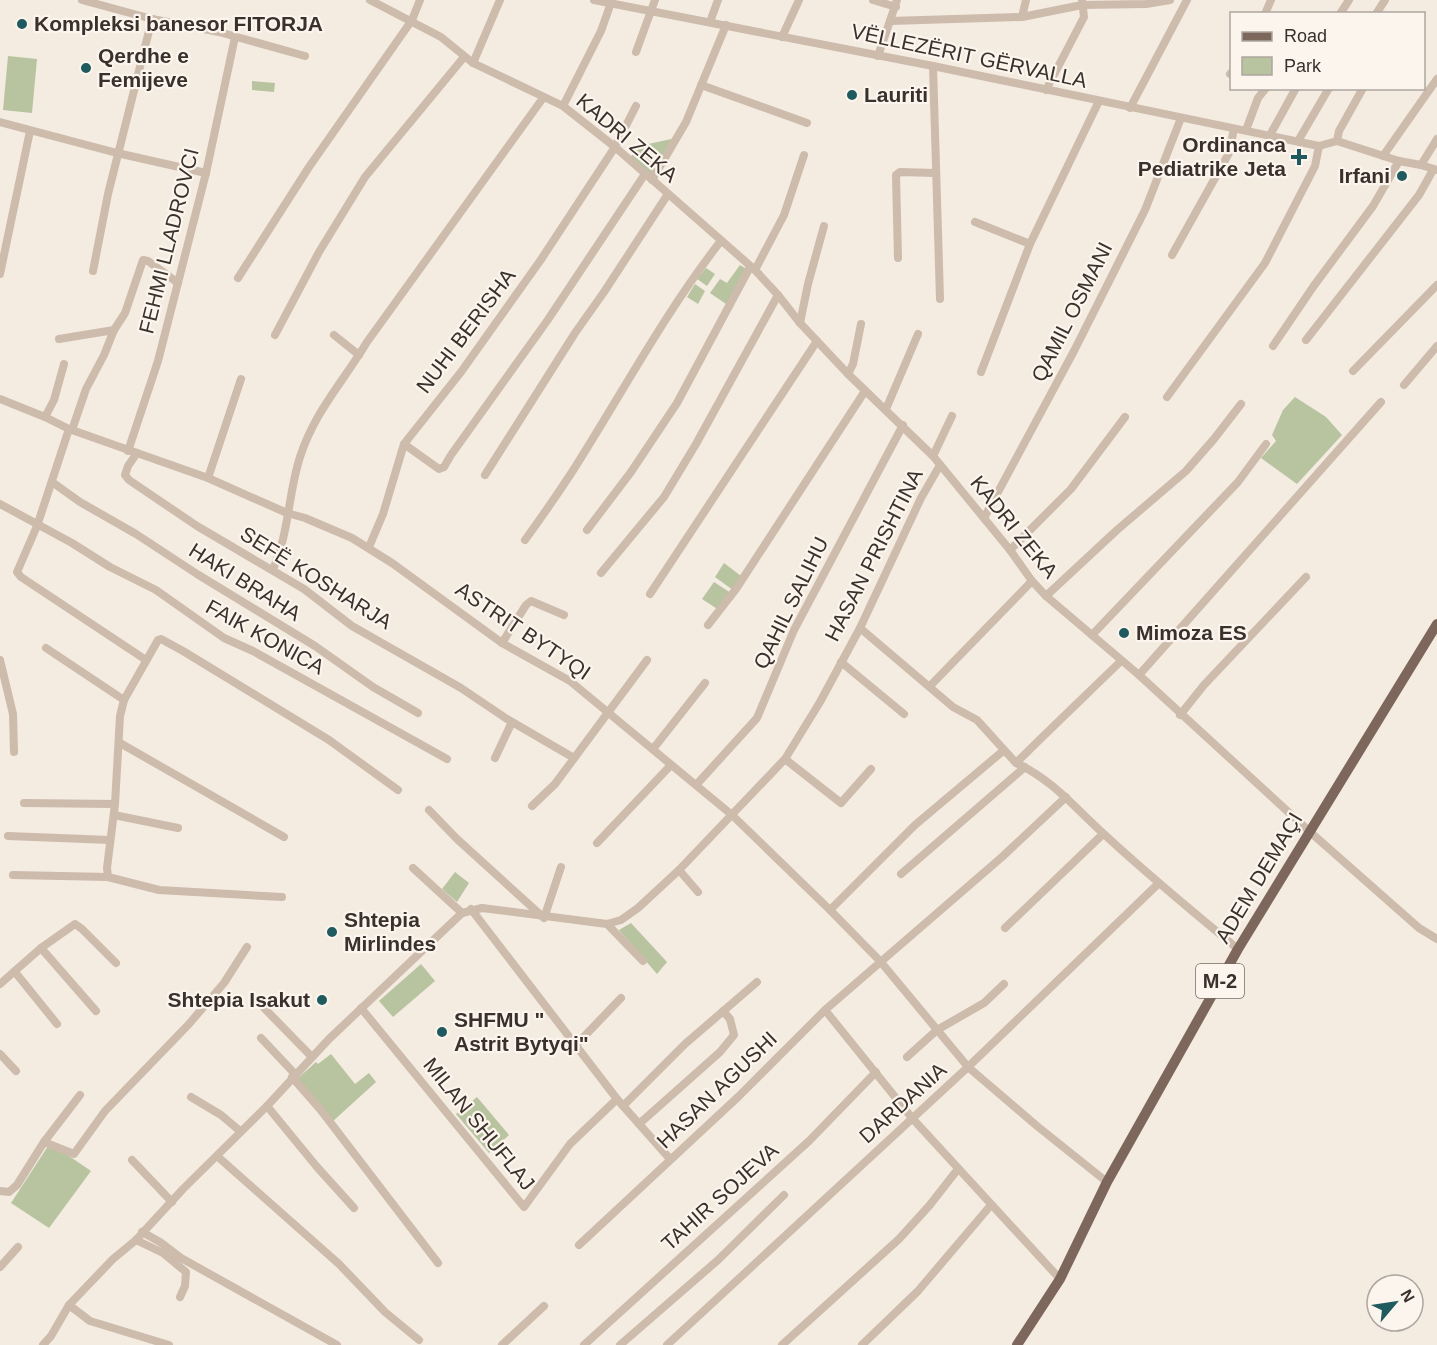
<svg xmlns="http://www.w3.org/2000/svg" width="1437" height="1345" viewBox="0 0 1437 1345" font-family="Helvetica,sans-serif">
	<rect width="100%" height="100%" fill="#f4ebe1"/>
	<!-- green -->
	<g fill="#b8c4a0">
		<polygon points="8,56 37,59 32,113 3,110"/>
		<polygon points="252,81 275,83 274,92 252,90"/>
		<polygon points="676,138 653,175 630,158 640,143 648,144"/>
		<polygon points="740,265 748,270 726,304 710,293 720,279 727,283"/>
		<polygon points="706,268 715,274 707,286 697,279"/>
		<polygon points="695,284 705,291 698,304 687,297"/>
		<polygon points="1295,397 1326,417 1342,435 1297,484 1261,458 1276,441 1272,435 1283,410"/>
		<polygon points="724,563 745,579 737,593 715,577"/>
		<polygon points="714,582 734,595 722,612 702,599"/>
		<polygon points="455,872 469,883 457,902 442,889"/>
		<polygon points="631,923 667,962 657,974 619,930"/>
		<polygon points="421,964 435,981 393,1017 379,1001"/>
		<polygon points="331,1054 355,1084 369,1073 376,1082 332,1122 296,1080 316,1062 318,1064"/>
		<polygon points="477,1097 509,1135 489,1153 456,1114"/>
		<polygon points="50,1143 91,1171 49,1228 11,1203"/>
	</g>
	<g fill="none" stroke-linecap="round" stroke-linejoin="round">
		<!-- minor -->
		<g stroke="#cdbbac" stroke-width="8">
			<polyline points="82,0 152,19 219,32 305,56"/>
			<polyline points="370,0 441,37 473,63 563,106 615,147 755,270 778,295 800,323 848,374 933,456 1010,550 1032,581 1046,596 1139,675 1309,831 1419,928 1437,939"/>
			<polyline points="594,0 933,66 1319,146 1337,141 1399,161 1421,165 1437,170"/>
			<polyline points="873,0 896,7"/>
			<polyline points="1265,14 1271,0"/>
			<polyline points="1340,14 1349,0"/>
			<polyline points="1376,14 1385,0"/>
			<polyline points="1022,17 1026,0"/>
			<polyline points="890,21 1022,17 1082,5 1146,4 1170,0"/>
			<polyline points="710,22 718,0"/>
			<polyline points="782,37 799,0"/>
			<polyline points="636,52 655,0"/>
			<polyline points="878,56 897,0"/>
			<polyline points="473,63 500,0"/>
			<polyline points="933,66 940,299"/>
			<polyline points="1230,74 1232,72"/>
			<polyline points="701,85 807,123"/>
			<polyline points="1046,90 1084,17 1082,0"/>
			<polyline points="563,106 601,31 612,0"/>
			<polyline points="1130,108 1187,0"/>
			<polyline points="0,122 117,153 206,173"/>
			<polyline points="1246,130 1258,98 1266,88"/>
			<polyline points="1270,135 1296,88"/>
			<polyline points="1298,141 1329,88"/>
			<polyline points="1337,141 1339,131 1363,88"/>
			<polyline points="1383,156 1437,79"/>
			<polyline points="1421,165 1437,139"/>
			<polyline points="652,180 686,122 726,25"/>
			<polyline points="975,222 1030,244"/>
			<polyline points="1172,255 1229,153 1234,129"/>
			<polyline points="898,258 896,175 900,172 935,173"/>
			<polyline points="755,270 784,215 804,155"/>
			<polyline points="93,271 108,194 152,19"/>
			<polyline points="0,274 30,131"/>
			<polyline points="238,278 309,167 412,20 420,0"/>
			<polyline points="800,323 808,284 824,226"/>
			<polyline points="275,335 319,252 365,177 464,57"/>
			<polyline points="334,335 359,355"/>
			<polyline points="59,339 114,330"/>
			<polyline points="1306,340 1419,195 1433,170"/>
			<polyline points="1273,346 1313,287 1373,206 1399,161"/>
			<polyline points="1353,371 1437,285"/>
			<polyline points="981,372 1030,244 1099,101"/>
			<polyline points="848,374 853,364 861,324"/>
			<polyline points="1404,385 1437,346"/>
			<polyline points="1167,397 1265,263 1315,166 1319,146"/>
			<polyline points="0,399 45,417 69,429 208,478 287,513 305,518 352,538 392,563 502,643 570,681 732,815 830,910 880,961 968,1067 1037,1126 1107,1182"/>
			<polyline points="886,409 918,334"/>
			<polyline points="45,417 54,400 64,364"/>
			<polyline points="69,429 37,526 17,572 21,577 146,660"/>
			<polyline points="72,430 86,389 104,355 114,330 125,313 143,260 148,261 178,283"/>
			<polyline points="404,444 439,469 444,467 451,455 547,321 645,174"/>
			<polyline points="128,451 158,361 206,173 235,37"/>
			<polyline points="137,453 128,466 125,475 129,480 197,526 304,589 352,626 461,688 507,719 574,758"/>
			<polyline points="933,456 952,416"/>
			<polyline points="485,475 575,333 604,292 668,194"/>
			<polyline points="208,478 241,379"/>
			<polyline points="52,482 80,502 136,534 197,574 315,646 373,687 418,713"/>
			<polyline points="0,504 72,543 110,567 156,590 224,638 253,651 447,759"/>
			<polyline points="984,518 1074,351 1145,210 1181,118"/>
			<polyline points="587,530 631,472 677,403 750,267"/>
			<path d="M525,540C541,518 557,495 572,472C621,395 664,314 720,242"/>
			<polyline points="369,547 383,514 404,444 461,372 540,261 615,147 636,106"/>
			<polyline points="1010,550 1071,489 1125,417"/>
			<path d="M273,569C289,534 288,494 300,457C315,411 343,382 367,342L543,98"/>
			<polyline points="601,573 664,497 696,444 778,295"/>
			<polyline points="650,594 817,341"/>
			<polyline points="1046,596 1117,530 1186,471 1214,439 1241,404"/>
			<polyline points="708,625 736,589 865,391"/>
			<path d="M860,628L953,707L977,720L1016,763C1052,779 1077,810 1105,835C1148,875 1193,912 1238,949"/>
			<polyline points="1092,635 1238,482 1266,444"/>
			<polyline points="502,643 526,605 531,601 564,615"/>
			<polyline points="46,648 124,700"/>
			<polyline points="0,660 13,714 14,752"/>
			<polyline points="841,662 904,714"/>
			<polyline points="1139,675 1381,402"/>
			<polyline points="930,686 1032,581"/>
			<polyline points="1180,715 1204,685 1306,577"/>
			<polyline points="120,743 284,837"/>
			<polyline points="653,749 705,683"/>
			<polyline points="495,758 512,722"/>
			<polyline points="785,759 841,803 871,769"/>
			<path d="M1016,763C1051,728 1086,695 1121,661"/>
			<polyline points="697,784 757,718 794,630 903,425"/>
			<polyline points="24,803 115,804"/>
			<polyline points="532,806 555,784 647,660"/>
			<polyline points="429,810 457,839 544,918 561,867"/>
			<polyline points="114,815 178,828"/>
			<polyline points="8,836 110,840"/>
			<polyline points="597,843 671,765"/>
			<polyline points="413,868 462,913"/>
			<polyline points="679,870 698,892"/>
			<polyline points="901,874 1025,767"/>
			<polyline points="13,875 108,877"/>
			<polyline points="282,897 159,890 108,877 107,868 115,804 120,716 124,700 158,640 161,639 183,651 329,740 398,790"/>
			<polyline points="471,909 617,1099 670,1159"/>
			<polyline points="830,910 915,825 1003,751"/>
			<polyline points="607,924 643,961"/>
			<polyline points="1005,928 1103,834"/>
			<polyline points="41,948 96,1011"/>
			<polyline points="15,972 57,1024"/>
			<polyline points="0,984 41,948 75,924 82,929 116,963"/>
			<polyline points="264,1008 311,1056"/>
			<polyline points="361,1008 524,1207 570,1144 617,1099"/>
			<polyline points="825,1010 912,1118 1060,1279"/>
			<polyline points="261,1038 295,1074"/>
			<polyline points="576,1045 621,998"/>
			<polyline points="0,1054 16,1071"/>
			<polyline points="907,1057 937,1030 984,1003 1004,984"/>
			<polyline points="292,1077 320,1109 438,1263"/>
			<polyline points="191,1097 221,1115 240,1131"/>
			<polyline points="267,1106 317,1167 354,1208"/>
			<polyline points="623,1106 685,1044 757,982"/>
			<polyline points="639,1124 720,1052 734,1035 730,1019 723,1011"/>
			<polyline points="44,1142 80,1095"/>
			<polyline points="217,1156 339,1264 385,1312 419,1340"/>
			<polyline points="132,1160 172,1202"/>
			<polyline points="0,1191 9,1192 17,1185 44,1142 74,1154 105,1111 189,1024 224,983 247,947"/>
			<polyline points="142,1232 160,1242 181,1258 337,1345"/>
			<polyline points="136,1240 163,1253 186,1272 185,1286 180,1297"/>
			<polyline points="579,1245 738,1097 825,1010 1002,857 1066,797"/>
			<polyline points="0,1267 18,1247"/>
			<polyline points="69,1305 90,1321 169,1345"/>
			<polyline points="43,1345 51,1336 69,1305 113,1259 136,1240 183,1189 267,1106 329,1039 462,913 482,908 607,924 621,920 638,908 679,870 785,759 820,702 860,628 921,498 940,465"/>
			<polyline points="502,1345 544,1306"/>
			<polyline points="584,1345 809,1141 876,1072"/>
			<polyline points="620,1345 718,1260 784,1195"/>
			<polyline points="667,1345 968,1067 1159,883"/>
			<polyline points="782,1345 899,1239 929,1206 958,1169"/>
			<polyline points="862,1345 918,1291 991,1205"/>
		</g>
		<!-- major -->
		<polyline stroke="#7d675c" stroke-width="10" points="1017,1345 1060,1279 1107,1182 1238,949 1437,624"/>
	</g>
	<!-- markers -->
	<g fill="#1f5a5e" stroke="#fbf5ee" stroke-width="2">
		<circle cx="22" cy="24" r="6"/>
		<circle cx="86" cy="68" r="6"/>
		<circle cx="852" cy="95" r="6"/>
		<path d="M1296 148h6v6h6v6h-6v6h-6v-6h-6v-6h6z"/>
		<circle cx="1402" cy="176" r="6"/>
		<circle cx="1124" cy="633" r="6"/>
		<circle cx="332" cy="932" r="6"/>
		<circle cx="322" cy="1000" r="6"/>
		<circle cx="442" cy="1032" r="6"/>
	</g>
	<g text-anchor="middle" stroke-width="4.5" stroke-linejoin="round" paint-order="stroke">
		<!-- shield labels -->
		<rect fill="#fbf5ee" stroke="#756b66" stroke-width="1.5" x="1196" y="964" width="48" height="34" rx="4.5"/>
		<g font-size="20" font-weight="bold" fill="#3b302b">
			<text x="1220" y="988">M-2</text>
		</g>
		<!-- poi labels -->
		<g font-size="21" font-weight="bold" fill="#3b302b" stroke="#fbf5ee" text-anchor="start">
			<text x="34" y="31">Kompleksi banesor FITORJA</text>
			<text x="98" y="63">Qerdhe e<tspan x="98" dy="24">Femijeve</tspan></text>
			<text x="864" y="102">Lauriti</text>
			<text x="1286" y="152" text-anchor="end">Ordinanca<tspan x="1286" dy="24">Pediatrike Jeta</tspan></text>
			<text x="1390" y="183" text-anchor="end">Irfani</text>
			<text x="1136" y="640">Mimoza ES</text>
			<text x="344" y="927">Shtepia<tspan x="344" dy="24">Mirlindes</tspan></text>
			<text x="310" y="1007" text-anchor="end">Shtepia Isakut</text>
			<text x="454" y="1027">SHFMU "<tspan x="454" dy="24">Astrit Bytyqi"</tspan></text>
		</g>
		<!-- street labels -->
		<g font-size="21" fill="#3b302b" stroke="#fbf5ee">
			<text transform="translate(969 56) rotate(12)" y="7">VËLLEZËRIT GËRVALLA</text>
			<text transform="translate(627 138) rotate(40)" y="7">KADRI ZEKA</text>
			<text transform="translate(169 241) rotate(-76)" y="7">FEHMI LLADROVCI</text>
			<text transform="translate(1072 312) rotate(-63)" y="7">QAMIL OSMANI</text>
			<text transform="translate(466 331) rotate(-53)" y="7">NUHI BERISHA</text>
			<text transform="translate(1014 527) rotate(51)" y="7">KADRI ZEKA</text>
			<text transform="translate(874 555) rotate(-63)" y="7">HASAN PRISHTINA</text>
			<text transform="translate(316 578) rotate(32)" y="7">SEFË KOSHARJA</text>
			<text transform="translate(245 582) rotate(32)" y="7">HAKI BRAHA</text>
			<text transform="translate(791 603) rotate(-64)" y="7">QAHIL SALIHU</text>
			<text transform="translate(523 631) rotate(34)" y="7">ASTRIT BYTYQI</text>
			<text transform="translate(265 637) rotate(29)" y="7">FAIK KONICA</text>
			<text transform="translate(1259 878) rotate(-59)" y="7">ADEM DEMAÇI</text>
			<text transform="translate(717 1090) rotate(-44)" y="7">HASAN AGUSHI</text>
			<text transform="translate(903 1103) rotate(-42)" y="7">DARDANIA</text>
			<text transform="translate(479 1124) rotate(51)" y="7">MILAN SHUFLAJ</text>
			<text transform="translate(720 1197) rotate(-42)" y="7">TAHIR SOJEVA</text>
		</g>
	</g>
	<!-- legend -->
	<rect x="1230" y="12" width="195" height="78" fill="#fbf5ee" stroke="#aea6a0" stroke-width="1.5"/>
	<rect x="1242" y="32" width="30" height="9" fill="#7d675c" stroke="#aea6a0" stroke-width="1.5"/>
	<text x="1284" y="42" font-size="18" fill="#3b302b">Road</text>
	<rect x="1242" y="57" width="30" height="18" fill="#b8c4a0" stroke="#aea6a0" stroke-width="1.5"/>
	<text x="1284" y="72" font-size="18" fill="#3b302b">Park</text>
	<!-- north arrow -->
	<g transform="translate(1395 1303) rotate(61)"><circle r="28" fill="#fbf5ee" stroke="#aea6a0" stroke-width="1.5"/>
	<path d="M0-4.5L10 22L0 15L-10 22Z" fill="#1f5a5e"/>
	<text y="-9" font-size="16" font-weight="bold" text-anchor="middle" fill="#3b302b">N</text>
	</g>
</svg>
